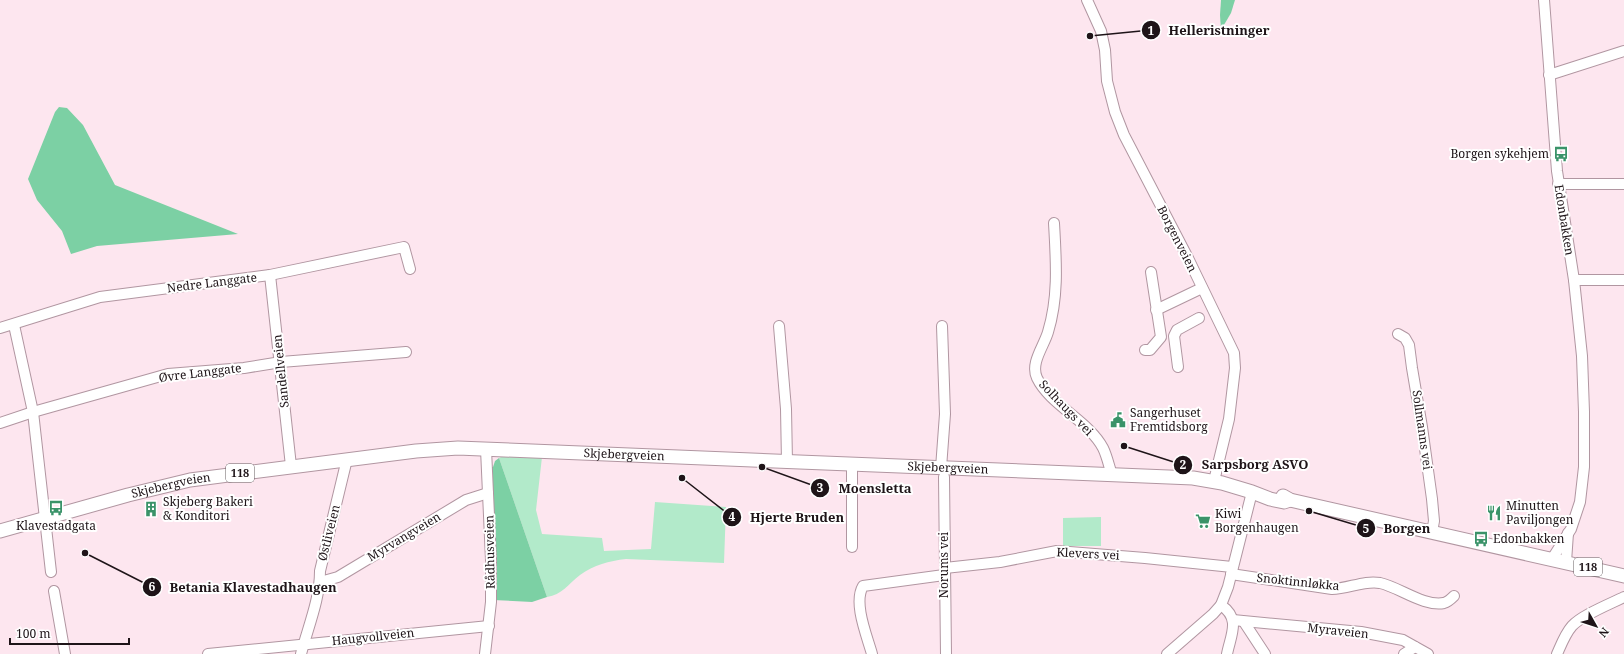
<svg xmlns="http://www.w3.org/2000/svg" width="1624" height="654" viewBox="0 0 1624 654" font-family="'Noto Serif',serif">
	<rect width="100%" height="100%" fill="#fde6ef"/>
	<!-- green -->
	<g fill="#b2eaca">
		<path d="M505,455L542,457L536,510L542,534L602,538L604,551L651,549L655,502L726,507L724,563L626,559C609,561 594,565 580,575C568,584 562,595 547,597L499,458Z"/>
		<polygon points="1101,517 1101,546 1063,546 1063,518"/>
	</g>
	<!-- forest -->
	<g fill="#7cd0a4">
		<polygon points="1221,0 1235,0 1231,13 1221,30 1220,15"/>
		<polygon points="59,107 67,108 83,125 115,185 238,234 97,246 71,254 62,231 37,200 28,179 55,112"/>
		<polygon points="499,458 547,597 532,602 493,600 486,467 493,467 495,461"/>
	</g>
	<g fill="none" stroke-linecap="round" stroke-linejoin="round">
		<!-- minor casing -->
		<g stroke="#b196a1" stroke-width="12">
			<g id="minor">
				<polyline points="1087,0 1101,31 1105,50 1107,81 1115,112 1124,135 1188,258 1234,353 1235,368 1229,419 1214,481"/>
				<polyline points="1544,0 1557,171 1574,280 1582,356 1584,412 1584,467 1580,502 1571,529 1552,559"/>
				<polyline points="1549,75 1624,51"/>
				<polyline points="1558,184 1624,184"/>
				<path d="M1054,223C1056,260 1059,296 1048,332C1044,346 1030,363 1037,378C1050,405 1089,421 1103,448C1107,456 1109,466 1112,475"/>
				<polyline points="270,275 291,466"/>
				<polyline points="1574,280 1624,280"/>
				<polyline points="1156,310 1202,288"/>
				<polyline points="14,325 33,412 51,572"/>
				<polyline points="779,326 786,409 787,462"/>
				<polyline points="0,328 100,297 270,275 404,247 410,269"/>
				<polyline points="1398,334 1405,338 1409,345 1412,368 1422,427 1432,499 1434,521 1432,532"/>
				<polyline points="1145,350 1150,350 1161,337 1151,272"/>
				<polyline points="1178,367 1174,336 1177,330 1199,318"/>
				<polyline points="0,423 33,412 168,374 244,368 281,362 406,352"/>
				<polyline points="941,468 945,414 942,326"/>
				<polyline points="944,477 946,654"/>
				<polyline points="852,547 852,465"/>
				<polyline points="1566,562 1568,533"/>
				<polyline points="945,568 1000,562 1057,551 1145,558 1232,567"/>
				<path d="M1231,574L1332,589C1348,589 1364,580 1380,583C1399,587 1424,607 1444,603C1448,602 1451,599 1454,596"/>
				<polyline points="320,582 338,577 466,500 488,493"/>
				<polyline points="54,591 65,654"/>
				<polyline points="1233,620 1361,632 1403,640 1428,654"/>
				<polyline points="1244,622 1265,654"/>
				<polyline points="208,654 489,626"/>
				<path d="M301,654C308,627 320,599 320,571L347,459"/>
				<polyline points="485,654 491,602 491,560 486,449"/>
				<path d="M872,654C867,636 853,603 863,586L944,575"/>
				<polyline points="1167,654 1213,614 1221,605"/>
				<path d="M1227,654C1231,634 1241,619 1221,605L1228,587L1252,492"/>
				<polyline points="1404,654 1415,647"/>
				<path d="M1557,654C1561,645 1565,634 1572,626C1582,615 1610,604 1624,597"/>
			</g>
		</g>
		<!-- major casing -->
		<g stroke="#b196a1" stroke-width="15">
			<g id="major">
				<polyline points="1283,496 1290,500 1624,576"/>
				<path id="s1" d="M0,531L128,495L190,480L416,451L458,448L1193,478L1222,483L1252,492L1270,499L1284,502L1290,500"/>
			</g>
		</g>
		<!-- minor -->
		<use href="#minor" stroke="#fff" stroke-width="10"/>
		<!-- major -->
		<use href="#major" stroke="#fff" stroke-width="13"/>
	</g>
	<!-- icons -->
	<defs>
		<g id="bus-bare" transform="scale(1.2)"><path d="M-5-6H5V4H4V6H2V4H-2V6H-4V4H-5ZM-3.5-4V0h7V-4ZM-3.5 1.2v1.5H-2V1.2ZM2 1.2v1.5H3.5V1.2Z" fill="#3a9369" stroke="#fff" stroke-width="2.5" paint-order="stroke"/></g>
		<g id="civic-bare" transform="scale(1.2)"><path d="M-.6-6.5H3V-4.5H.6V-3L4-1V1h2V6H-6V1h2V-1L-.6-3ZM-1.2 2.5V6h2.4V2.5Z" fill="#3a9369" stroke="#fff" stroke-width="2.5" paint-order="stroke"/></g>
		<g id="building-bare" transform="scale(1.2)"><path d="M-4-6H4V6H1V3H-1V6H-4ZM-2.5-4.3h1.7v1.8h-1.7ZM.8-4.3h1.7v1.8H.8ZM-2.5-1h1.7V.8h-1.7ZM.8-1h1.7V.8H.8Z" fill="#3a9369" stroke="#fff" stroke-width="2.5" paint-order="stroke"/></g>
		<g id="restaurant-bare" transform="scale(1.2)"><path d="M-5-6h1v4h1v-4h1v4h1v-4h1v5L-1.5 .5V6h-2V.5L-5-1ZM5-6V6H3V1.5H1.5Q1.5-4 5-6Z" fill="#3a9369" stroke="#fff" stroke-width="2.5" paint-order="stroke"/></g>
		<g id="supermarket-bare" transform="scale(1.2)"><path d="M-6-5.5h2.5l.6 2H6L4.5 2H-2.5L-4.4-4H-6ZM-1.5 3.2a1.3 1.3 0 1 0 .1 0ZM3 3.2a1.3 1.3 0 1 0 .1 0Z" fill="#3a9369" stroke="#fff" stroke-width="2.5" paint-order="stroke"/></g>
	</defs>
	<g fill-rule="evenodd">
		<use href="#bus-bare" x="1561" y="154"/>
		<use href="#civic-bare" x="1118" y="420"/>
		<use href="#bus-bare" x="56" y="508"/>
		<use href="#building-bare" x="151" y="509"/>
		<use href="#restaurant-bare" x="1494" y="513"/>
		<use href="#supermarket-bare" x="1203" y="521"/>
		<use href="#bus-bare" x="1481" y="539"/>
	</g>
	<g text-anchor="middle" stroke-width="4" stroke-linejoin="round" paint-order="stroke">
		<!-- shield labels -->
		<g fill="#fff" stroke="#625a5d" stroke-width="1">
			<rect x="226" y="464" width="28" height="18" rx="3"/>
			<rect x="1574" y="558" width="28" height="18" rx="3"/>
		</g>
		<g font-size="11" font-weight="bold" fill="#1e1418">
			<text x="240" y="477">118</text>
			<text x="1588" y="571">118</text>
		</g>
		<!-- poi labels -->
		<g font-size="12" fill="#1e1418" stroke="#fff" text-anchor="start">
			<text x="1549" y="158" text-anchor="end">Borgen sykehjem</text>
			<text x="1130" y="417">Sangerhuset<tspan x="1130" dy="14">Fremtidsborg</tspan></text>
			<text x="163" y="506">Skjeberg Bakeri<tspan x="163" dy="14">&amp; Konditori</tspan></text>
			<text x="1506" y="510">Minutten<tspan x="1506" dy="14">Paviljongen</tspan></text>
			<text x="1215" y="518">Kiwi<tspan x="1215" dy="14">Borgenhaugen</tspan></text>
			<text x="56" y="530" text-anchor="middle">Klavestadgata</text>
			<text x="1493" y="543">Edonbakken</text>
		</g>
		<!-- street labels -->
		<g font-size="12" fill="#1e1418" stroke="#fff">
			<text transform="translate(1564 220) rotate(81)" y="4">Edonbakken</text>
			<text transform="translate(1177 239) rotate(63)" y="4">Borgenveien</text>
			<text transform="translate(212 283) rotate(-7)" y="4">Nedre Langgate</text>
			<text transform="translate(281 371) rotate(-96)" y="4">Sandellveien</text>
			<text transform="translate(200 373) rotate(-7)" y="4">Øvre Langgate</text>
			<text transform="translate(1066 408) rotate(46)" y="4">Solhaugs vei</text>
			<text transform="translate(1422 430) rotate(82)" y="4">Sollmanns vei</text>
			<text dy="4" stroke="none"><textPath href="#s1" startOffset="633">Skjebergveien</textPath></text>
			<text dy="4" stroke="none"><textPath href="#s1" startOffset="957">Skjebergveien</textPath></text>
			<text dy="4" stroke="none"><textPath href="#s1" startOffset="177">Skjebergveien</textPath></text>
			<text transform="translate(329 533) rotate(-76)" y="4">Østliveien</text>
			<text transform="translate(404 537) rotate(-31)" y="4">Myrvangveien</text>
			<text transform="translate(490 552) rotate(-91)" y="4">Rådhusveien</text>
			<text transform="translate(1088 554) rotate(3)" y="4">Klevers vei</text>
			<text transform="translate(944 565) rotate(-90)" y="4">Norums vei</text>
			<text transform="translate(1298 582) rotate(6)" y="4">Snoktinnløkka</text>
			<text transform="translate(1338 631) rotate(6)" y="4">Myraveien</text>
			<text transform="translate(373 637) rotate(-6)" y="4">Haugvollveien</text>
		</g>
	</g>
	<!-- callouts -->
	<path fill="none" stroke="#1e1418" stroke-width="1.5" d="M1090 36L1151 30M1124 446L1183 465M762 467L820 488M682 478L732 517M1309 511L1366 528M85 553L152 587"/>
	<g fill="#1e1418" stroke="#fff" stroke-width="1.5">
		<circle cx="1090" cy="36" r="4"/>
		<circle cx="1124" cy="446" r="4"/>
		<circle cx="762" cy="467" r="4"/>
		<circle cx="682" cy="478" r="4"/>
		<circle cx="1309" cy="511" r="4"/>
		<circle cx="85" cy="553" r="4"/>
		<circle cx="1151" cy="30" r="10"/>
		<circle cx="1183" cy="465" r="10"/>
		<circle cx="820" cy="488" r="10"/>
		<circle cx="732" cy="517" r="10"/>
		<circle cx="1366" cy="528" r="10"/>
		<circle cx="152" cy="587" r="10"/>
	</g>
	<g font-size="12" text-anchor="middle" font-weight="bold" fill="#fff">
		<text x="1151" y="35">1</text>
		<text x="1183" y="469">2</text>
		<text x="820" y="492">3</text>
		<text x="732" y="521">4</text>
		<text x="1366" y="533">5</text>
		<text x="152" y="591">6</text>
	</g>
	<g font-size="13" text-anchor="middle" font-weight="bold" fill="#1e1418" stroke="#fff" stroke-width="4" stroke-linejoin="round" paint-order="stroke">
		<text x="1219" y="35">Helleristninger</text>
		<text x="1255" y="469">Sarpsborg ASVO</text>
		<text x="875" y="493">Moensletta</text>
		<text x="797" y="522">Hjerte Bruden</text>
		<text x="1407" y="533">Borgen</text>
		<text x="253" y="592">Betania Klavestadhaugen</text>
	</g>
	<!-- north arrow -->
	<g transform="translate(1596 626) rotate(129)" stroke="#ffffff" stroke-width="3" paint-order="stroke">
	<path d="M0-3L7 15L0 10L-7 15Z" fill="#1e1418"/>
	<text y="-6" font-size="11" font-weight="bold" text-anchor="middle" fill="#1e1418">N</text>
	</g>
	<!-- scale -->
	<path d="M10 638v6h119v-6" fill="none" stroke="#1e1418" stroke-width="2"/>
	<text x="16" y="638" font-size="12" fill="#1e1418" stroke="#ffffff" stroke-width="3" paint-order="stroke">100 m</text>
</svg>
